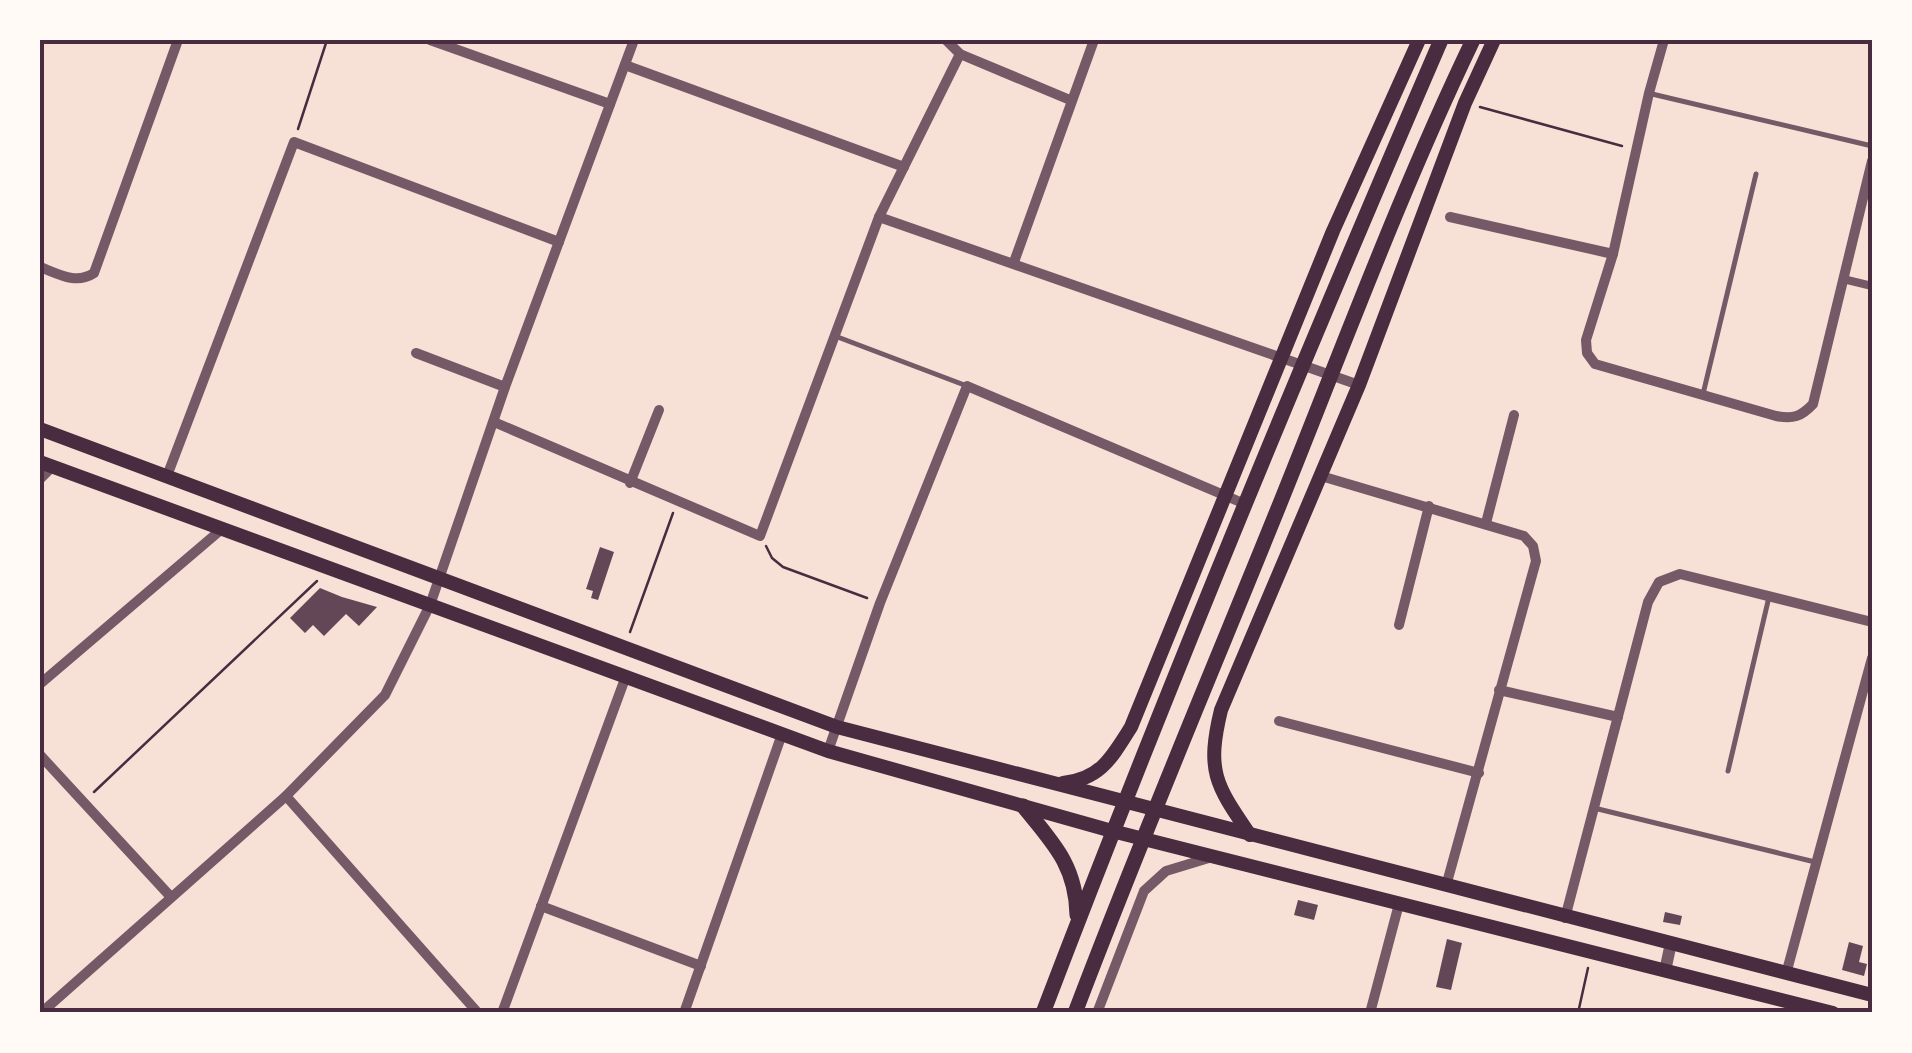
<svg xmlns="http://www.w3.org/2000/svg" width="1912" height="1053" viewBox="0 0 1912 1053" font-family="'IBM Plex Sans',sans-serif">
	<rect width="100%" height="100%" fill="#f7e1d7"/>
	<!-- building -->
	<g fill="#644757">
		<polygon points="600,547 614,552 598,600 591,598 593,591 586,589"/>
		<polygon points="320,588 342,597 377,607 359,626 346,614 324,636 313,625 305,633 290,618"/>
		<polygon points="1298,900 1318,905 1314,920 1294,915"/>
		<polygon points="1665,912 1682,916 1680,925 1663,922"/>
		<polygon points="1447,939 1462,943 1451,990 1436,987"/>
		<polygon points="1849,942 1863,946 1859,962 1867,964 1864,976 1842,970"/>
	</g>
	<g fill="none" stroke-linecap="round" stroke-linejoin="round">
		<!-- path -->
		<g stroke="#4a2c40" stroke-width="2.5">
			<polyline points="1480,107 1622,146"/>
			<polyline points="298,129 327,40"/>
			<polyline points="766,546 772,558 783,567 867,598"/>
			<polyline points="630,632 673,513"/>
			<polyline points="94,792 317,581"/>
			<polyline points="1578,1013 1588,968"/>
		</g>
		<!-- service -->
		<g stroke="#755966" stroke-width="5">
			<polyline points="1652,94 1872,146"/>
			<polyline points="835,336 967,386"/>
			<polyline points="1703,394 1756,174"/>
			<polyline points="1728,771 1769,597"/>
			<polyline points="1594,808 1815,862"/>
		</g>
		<!-- pedestrian -->
		<polyline stroke="#755966" stroke-width="8" points="1843,279 1872,286"/>
		<!-- minor -->
		<g stroke="#755966" stroke-width="10">
			<polyline points="430,40 610,104"/>
			<path d="M1664,40L1649,93L1613,254L1586,340L1587,353L1595,364L1776,416C1793,419 1801,417 1813,404L1872,161"/>
			<polyline points="960,54 1070,100"/>
			<polyline points="625,65 904,167"/>
			<polyline points="879,217 1359,385"/>
			<polyline points="1450,217 1613,254"/>
			<polyline points="1014,262 1094,40"/>
			<path d="M40,267C59,274 76,285 94,273L178,40"/>
			<polyline points="416,353 505,387"/>
			<polyline points="494,422 760,536 879,217 960,54 946,40"/>
			<polyline points="167,476 294,142 559,242"/>
			<polyline points="1321,476 1524,536 1533,546 1536,561 1446,886"/>
			<polyline points="40,479 53,466"/>
			<polyline points="630,483 659,410"/>
			<polyline points="1486,523 1514,415"/>
			<polyline points="1399,625 1429,506"/>
			<polyline points="40,684 223,528"/>
			<polyline points="1499,690 1618,717"/>
			<polyline points="1279,721 1479,773"/>
			<polyline points="828,751 880,603 967,386 1245,504"/>
			<polyline points="40,755 170,896"/>
			<polyline points="286,796 478,1013"/>
			<polyline points="541,906 701,966"/>
			<polyline points="1565,918 1648,602 1659,582 1680,574 1872,622"/>
			<polyline points="1786,974 1872,658"/>
			<polyline points="41,1013 286,796 385,695 430,605 505,387 634,40"/>
			<polyline points="502,1013 626,676"/>
			<polyline points="684,1013 782,734"/>
			<polyline points="1097,1013 1144,891 1166,871 1212,857"/>
			<polyline points="1370,1013 1399,904"/>
		</g>
		<!-- tertiary -->
		<polyline stroke="#755966" stroke-width="12" points="1665,971 1671,943"/>
		<!-- secondary -->
		<g stroke="#4a2c40" stroke-width="14">
			<polyline points="40,429 837,727 1872,995"/>
			<polyline points="40,462 828,751 1112,831 1833,1013"/>
			<path d="M1063,783C1101,779 1112,757 1131,727L1333,231L1419,40"/>
			<path d="M1250,835C1216,785 1206,772 1221,710L1359,385L1465,103L1494,40"/>
		</g>
		<!-- primary -->
		<g stroke="#4a2c40" stroke-width="15">
			<path d="M1023,806C1053,843 1076,865 1077,915"/>
			<path d="M1043,1013C1168,685 1302,362 1441,40"/>
			<path d="M1075,1013C1140,841 1212,672 1281,501C1343,347 1401,190 1473,40"/>
		</g>
	</g>
	<!-- border -->
	<rect width="1912" height="1053" fill="none" stroke="#fffaf5" stroke-width="85"/>
	<rect x="42" y="42" width="1828" height="968" fill="none" stroke="#4a2c40" stroke-width="4"/>
</svg>
